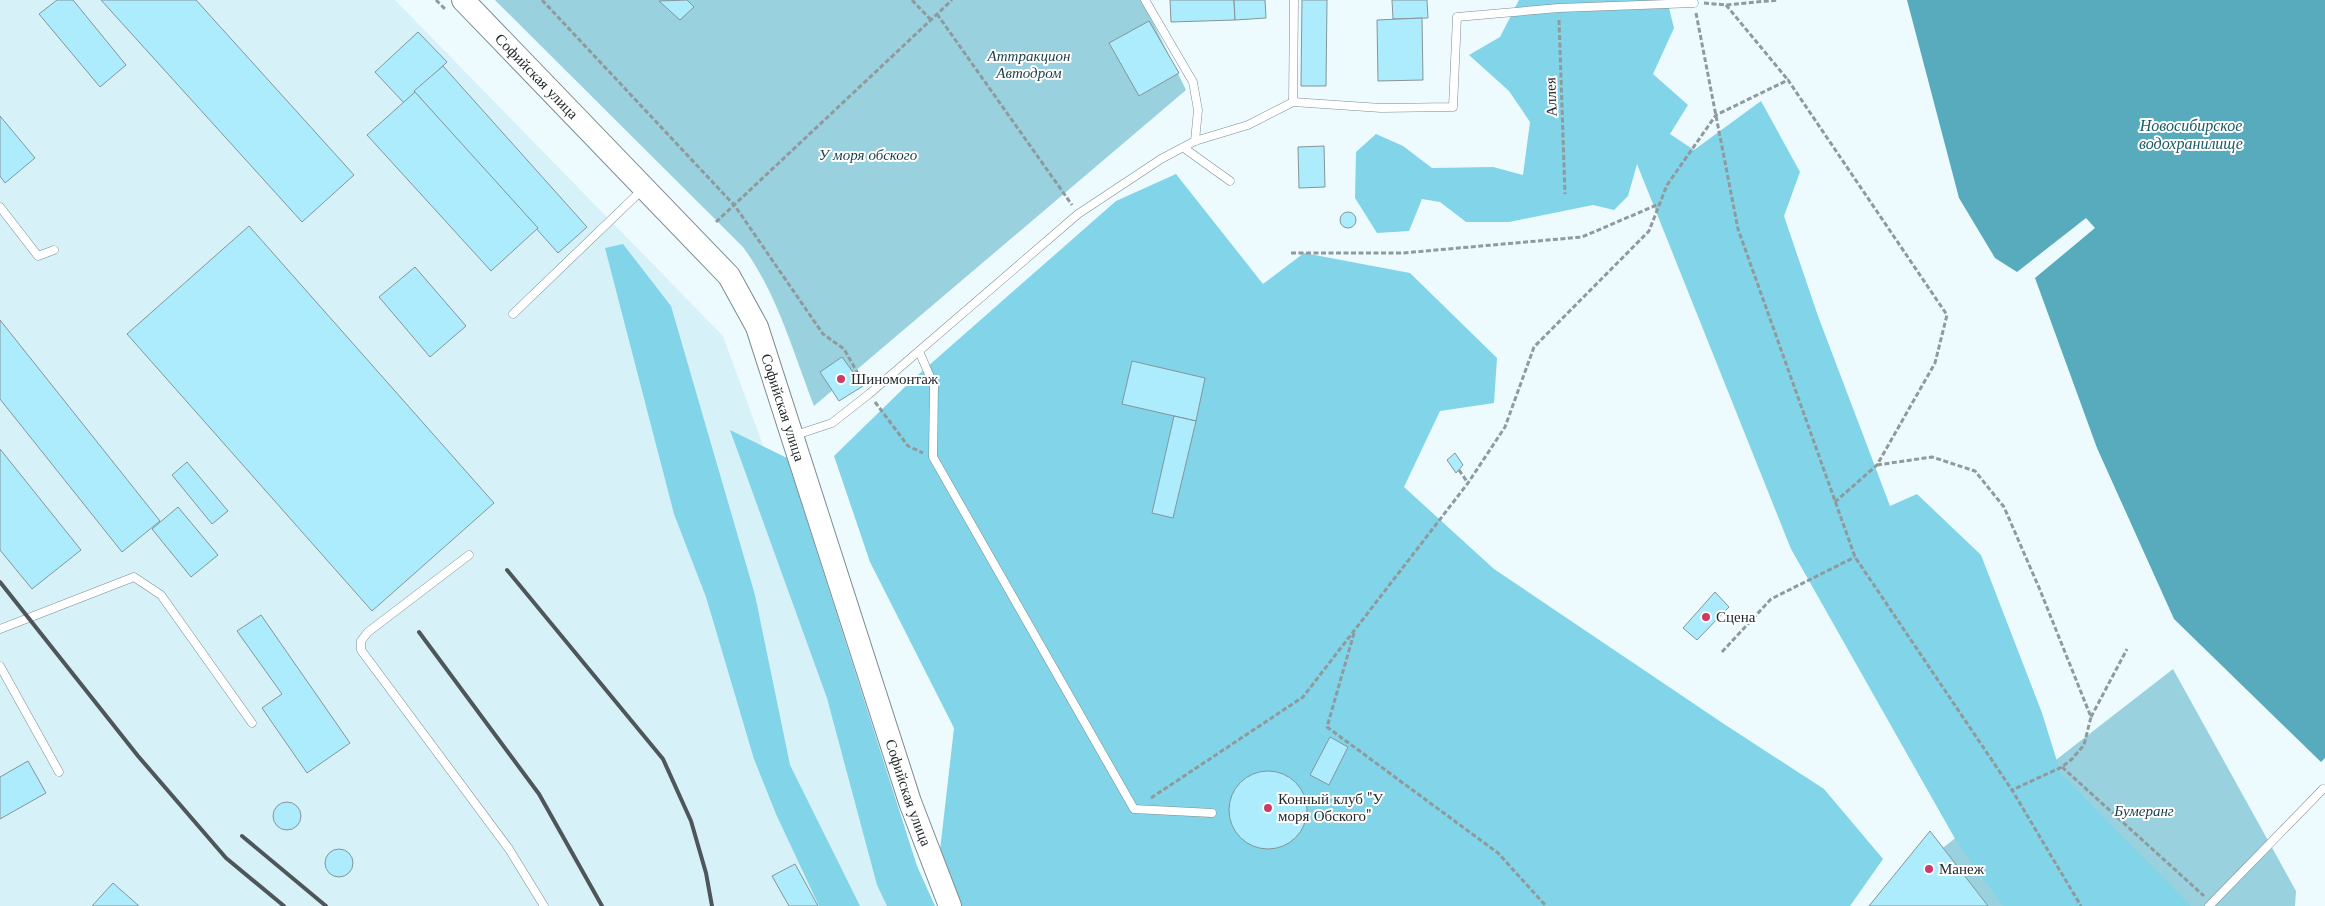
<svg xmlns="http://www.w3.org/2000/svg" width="2325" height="906" viewBox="0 0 2325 906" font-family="'Libre Baskerville',serif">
	<rect width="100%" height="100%" fill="#edfbff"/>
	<!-- built -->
	<polygon fill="#d6f1f8" points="0,0 395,0 723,336 931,906 0,906"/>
	<!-- green -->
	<g fill="#9ad1de">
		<path d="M495,0H1142L1186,90L814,406C793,352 777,293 743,247Z"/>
		<polygon points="2173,669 2296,891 2295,906 1868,906"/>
	</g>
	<!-- forest -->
	<g fill="#82d4e8">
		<polygon points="1519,0 1667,0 1674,28 1653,74 1688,105 1670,134 1694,150 1761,101 1800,172 1784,216 1818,316 1890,506 1917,494 1981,555 2042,713 2061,774 2191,906 2003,906 1958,844 1791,549 1637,164 1628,196 1614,210 1593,205 1509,222 1466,222 1440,202 1422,199 1409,231 1377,233 1355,198 1356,152 1376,134 1403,146 1432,168 1493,167 1523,175 1530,122 1509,91 1469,55 1500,37"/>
		<polygon points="1176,174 1263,284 1304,253 1410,273 1497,358 1494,403 1440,411 1404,487 1494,569 1724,724 1824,789 1883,859 1850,906 960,906 935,894 954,728 870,562 834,456 910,382 1116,201"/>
		<polygon points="623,244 671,306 755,595 790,765 860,906 819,906 776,814 754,759 706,597 674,514 605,248"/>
		<polygon points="730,430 787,458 917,866 935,906 887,906 877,885 827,698"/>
	</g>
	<!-- water -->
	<polygon fill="#58aabd" points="1907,0 2325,0 2325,758 2321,762 2174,619 2097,448 2035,278 2095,228 2086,218 2017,272 1995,258 1959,198"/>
	<!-- building -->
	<g fill="#acecfc" stroke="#859599">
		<polygon points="57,0 73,0 126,65 100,87 39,14"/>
		<polygon points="101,0 196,0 354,175 302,222"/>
		<polygon points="687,0 694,7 680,20 659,1"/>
		<polygon points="1170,0 1234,0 1235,20 1171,22"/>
		<polygon points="1234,0 1265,0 1266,18 1235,20"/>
		<polygon points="1302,0 1327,0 1326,86 1301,86"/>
		<polygon points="1392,0 1427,0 1428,18 1393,19"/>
		<polygon points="1422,18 1423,80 1378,81 1377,20"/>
		<polygon points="1149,21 1179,73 1139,96 1109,43"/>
		<polygon points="418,32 447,62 404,103 375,72"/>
		<polygon points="443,66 587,227 558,253 414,91"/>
		<polygon points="415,92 538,228 491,271 367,135"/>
		<polygon points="0,116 35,158 5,183 0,176"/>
		<polygon points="1324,146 1325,187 1299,188 1298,147"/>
		<circle cx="1348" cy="220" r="8"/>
		<polygon points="249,226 494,503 372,611 127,334"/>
		<polygon points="415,267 466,326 430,357 379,297"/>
		<polygon points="0,320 160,521 122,552 0,399"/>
		<polygon points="842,357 863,386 839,401 820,372"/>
		<polygon points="1132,361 1205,378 1196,421 1122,404"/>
		<polygon points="1174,416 1196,421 1173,518 1152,513"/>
		<polygon points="0,449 81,550 32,589 0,550"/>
		<polygon points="1455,453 1463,465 1456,473 1447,460"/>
		<polygon points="187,462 228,511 212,524 172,475"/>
		<polygon points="178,507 218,555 191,577 152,529"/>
		<polygon points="1715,592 1729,607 1697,640 1683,628"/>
		<polygon points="261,615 350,743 307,773 262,708 282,694 237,631"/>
		<polygon points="1330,737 1348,747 1329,785 1310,775"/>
		<polygon points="28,761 46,793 0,819 0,777"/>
		<circle cx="1268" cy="810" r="39"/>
		<circle cx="287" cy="816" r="14"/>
		<polygon points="1930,831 1988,906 1869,906"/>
		<circle cx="339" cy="863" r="14"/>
		<polygon points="795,864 818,906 789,906 772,876"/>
		<polygon points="113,883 139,906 92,906"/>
	</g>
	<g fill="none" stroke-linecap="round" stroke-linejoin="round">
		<!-- service casing -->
		<g stroke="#7c8c91" stroke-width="9">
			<g id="service">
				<polyline points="1145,0 1193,82 1198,110 1195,141"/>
				<polyline points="1293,102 1294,0"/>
				<polyline points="1184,148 1230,181"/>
				<polyline points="0,207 38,256 54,250"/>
				<polyline points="513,314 643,189"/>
				<polyline points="919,351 934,386 933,457 1134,809 1212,813"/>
				<polyline points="793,436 832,423 869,394 1078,214 1161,159 1195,141 1248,125 1293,102 1381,108 1453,107 1457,17 1559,8 1694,3"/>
				<polyline points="469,555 368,632 361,641 361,650 509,849 544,906"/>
				<polyline points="0,629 134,577 161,595 252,723"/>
				<polyline points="0,666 59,772"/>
				<polyline points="2209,906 2323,789"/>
			</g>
		</g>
		<!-- secondary casing -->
		<g stroke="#7c8c91" stroke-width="24">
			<g id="secondary">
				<path id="s1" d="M463,0L729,276L757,327L910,802L950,906"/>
			</g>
		</g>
		<!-- path -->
		<g stroke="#8f9a9d" stroke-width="3" stroke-dasharray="5 2.5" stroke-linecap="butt">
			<polyline points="436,0 445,9"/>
			<polyline points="542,0 735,206 823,334 844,349 864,384"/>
			<polyline points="912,0 930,19"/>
			<polyline points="1704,3 1726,5 1778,0"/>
			<polyline points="1726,5 1788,80"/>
			<polyline points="1696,13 1738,229 1855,557 2012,790 2081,906"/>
			<polyline points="937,14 1072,205"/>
			<polyline points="1559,20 1565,194"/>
			<polyline points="716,222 952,0"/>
			<polyline points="1291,253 1403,253 1582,237 1659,204"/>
			<polyline points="875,402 908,446 923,453"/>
			<polyline points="1877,465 1932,457 1975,471 2004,507 2040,590 2091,717 2084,745 2072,759 2062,767 2012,790"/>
			<polyline points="1459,470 1468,483"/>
			<polyline points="1354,633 1327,727 1498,853 1546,906"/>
			<polyline points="1722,652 1771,599 1855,557"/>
			<polyline points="2091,717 2127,649"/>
			<polyline points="2062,767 2204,896"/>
			<polyline points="1151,798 1303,697 1468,483 1505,427 1534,347 1649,231 1667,185 1716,115 1788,80 1947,315 1935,363 1877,465 1835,502"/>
		</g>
		<!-- service -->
		<use href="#service" stroke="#fff" stroke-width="8"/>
		<!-- secondary -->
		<use href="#secondary" stroke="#fff" stroke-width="22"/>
		<!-- rail -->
		<g stroke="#4e5659" stroke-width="4">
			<polyline points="507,570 663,759 691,821 706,873 712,906"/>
			<polyline points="0,582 138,756 226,858 284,906"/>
			<polyline points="419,632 539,794 602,906"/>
			<polyline points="242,836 326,906"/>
		</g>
	</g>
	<!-- markers -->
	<g fill="#c93c6a" stroke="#fff" stroke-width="2">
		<circle cx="841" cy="379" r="5"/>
		<circle cx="1706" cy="617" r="5"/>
		<circle cx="1268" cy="808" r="5"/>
		<circle cx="1929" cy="869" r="5"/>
	</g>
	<g text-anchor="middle" stroke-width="4" stroke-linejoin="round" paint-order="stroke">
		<!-- park labels -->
		<g font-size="15" font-style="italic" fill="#183e47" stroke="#fff">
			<text x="1029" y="61">Аттракцион<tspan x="1029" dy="17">Автодром</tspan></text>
			<text x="868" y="160">У моря обского</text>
			<text x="2144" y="816">Бумеранг</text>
		</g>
		<!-- street labels -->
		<g font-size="15" fill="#232a2c" stroke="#fff">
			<text dy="5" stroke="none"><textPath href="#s1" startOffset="106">Софийская улица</textPath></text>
			<text transform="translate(1551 97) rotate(-92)" y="5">Аллея</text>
			<text dy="5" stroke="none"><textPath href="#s1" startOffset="526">Софийская улица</textPath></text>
			<text dy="5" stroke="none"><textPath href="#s1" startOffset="931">Софийская улица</textPath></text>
		</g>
		<!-- poi labels -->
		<g font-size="15" fill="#232a2c" stroke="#fff" text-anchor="start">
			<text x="851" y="384">Шиномонтаж</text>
			<text x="1716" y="622">Сцена</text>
			<text x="1278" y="804">Конный клуб "У<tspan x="1278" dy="17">моря Обского"</tspan></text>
			<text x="1939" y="874">Манеж</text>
		</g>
		<!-- water labels -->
		<g font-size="16" font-style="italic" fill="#175b69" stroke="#fff">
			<text x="2191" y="131">Новосибирское<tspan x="2191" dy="18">водохранилище</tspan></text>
		</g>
	</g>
</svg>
